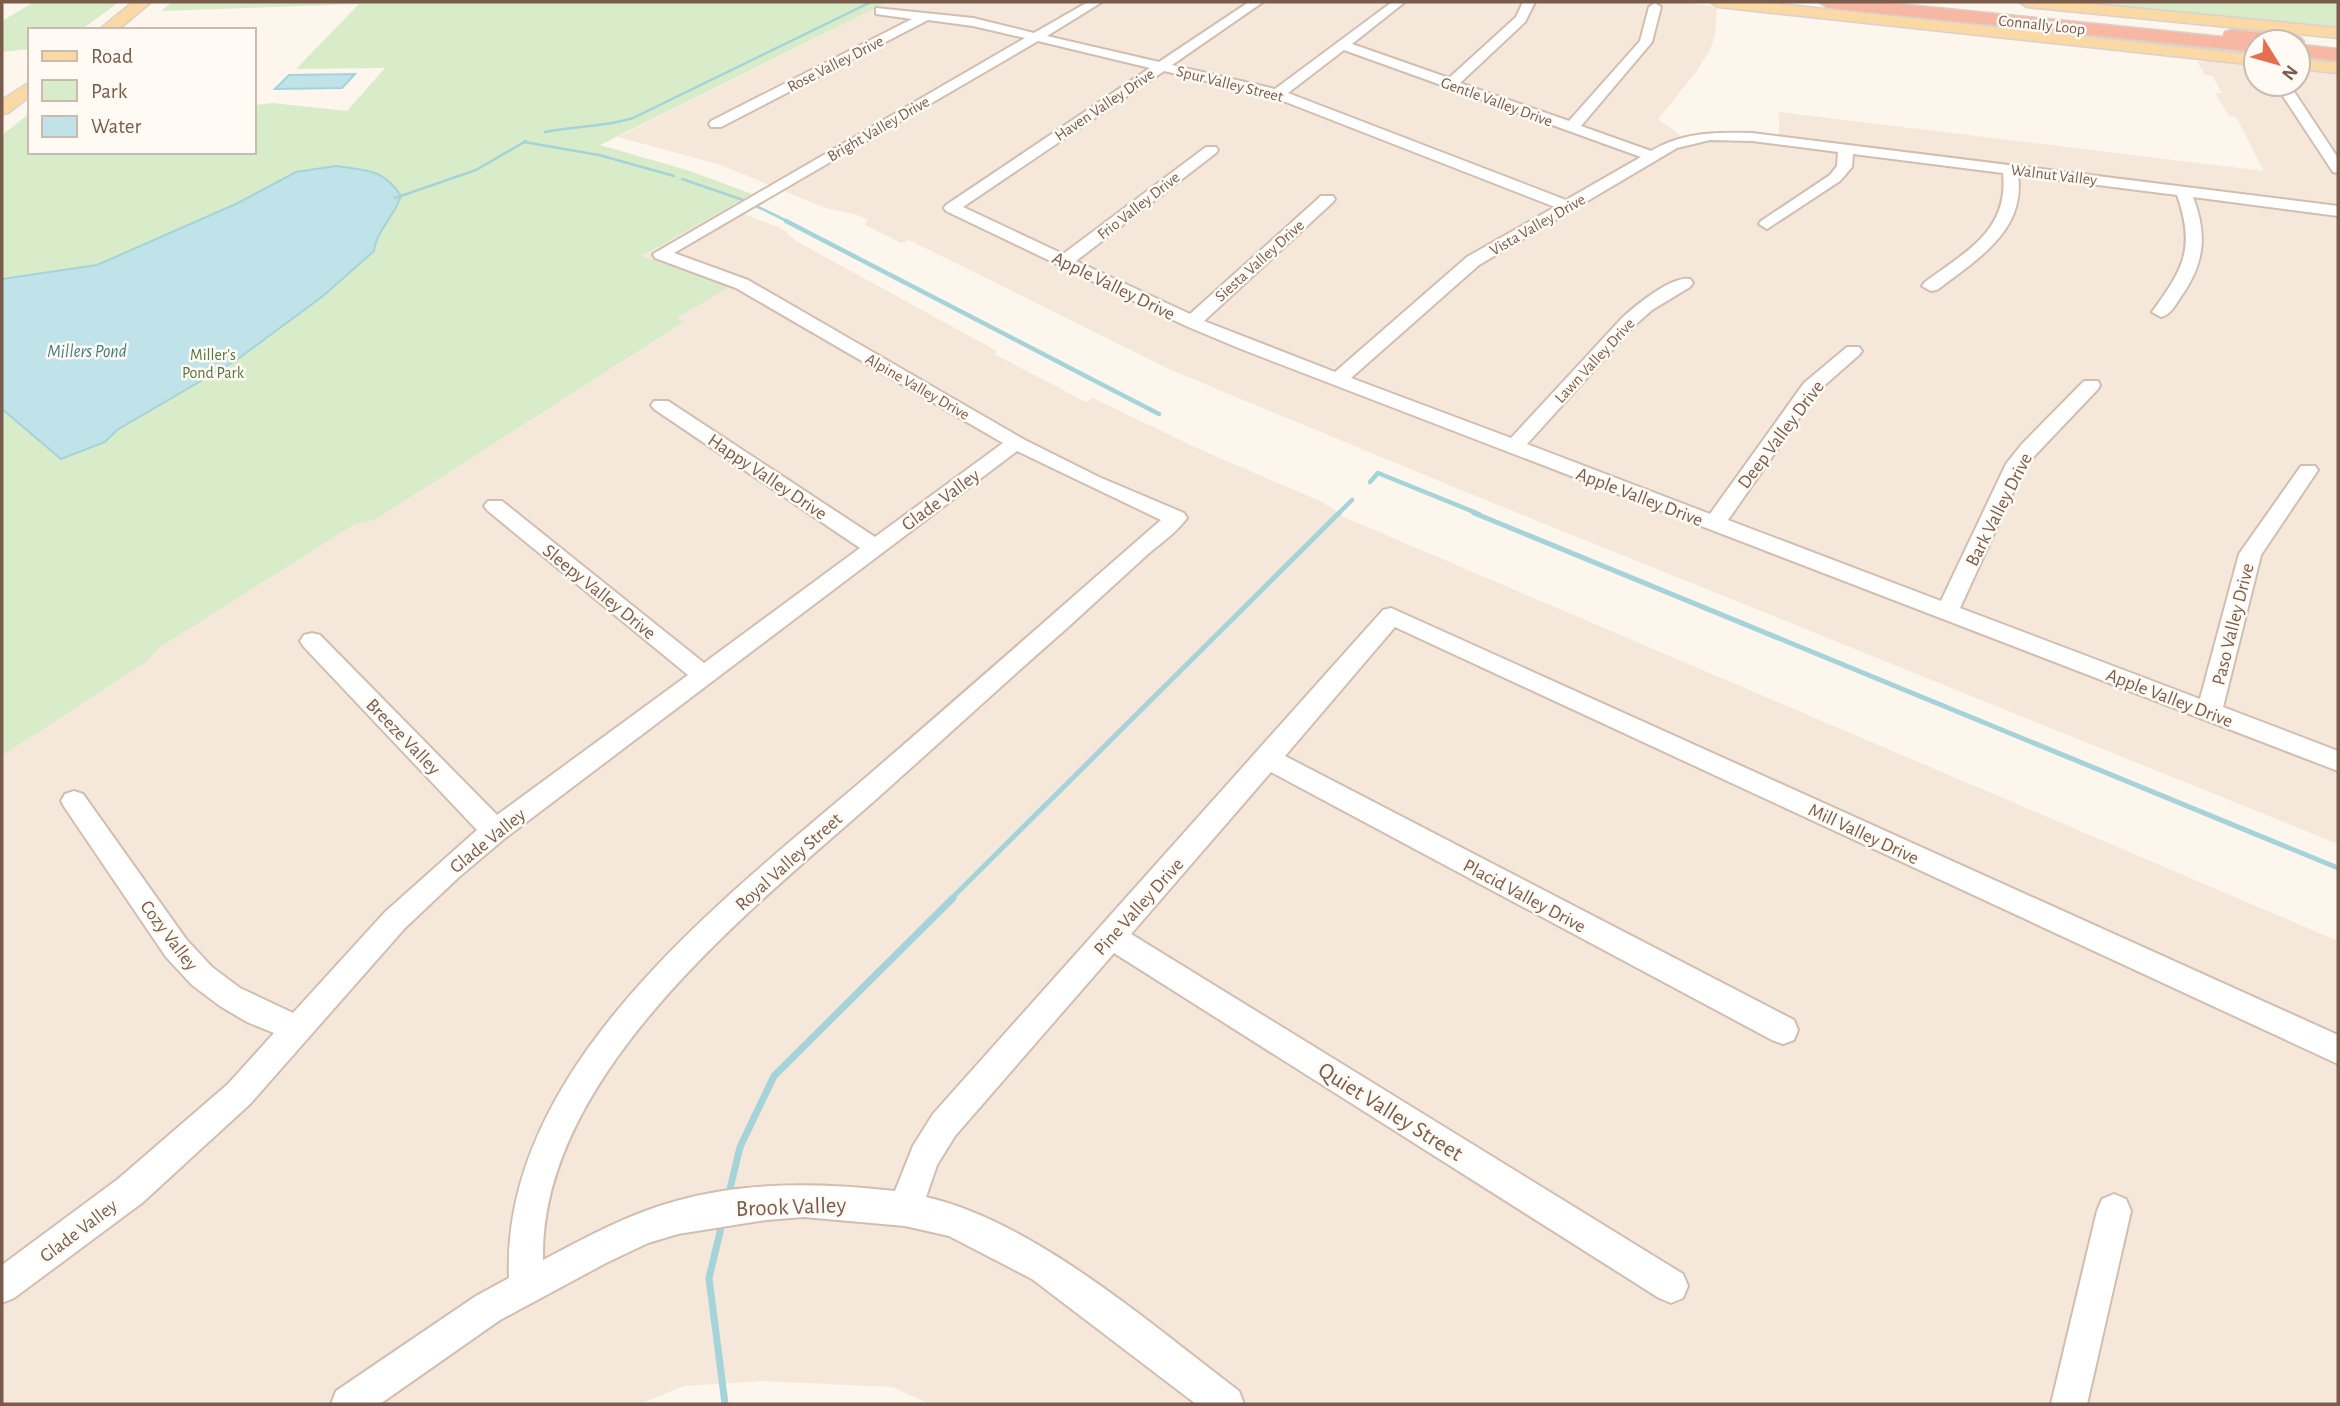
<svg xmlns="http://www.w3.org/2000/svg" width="2340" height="1406" viewBox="0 0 2340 1406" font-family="'Alegreya Sans',sans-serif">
	<rect width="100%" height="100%" fill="#fdf6ec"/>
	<!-- residential -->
	<g fill="#f5e8da">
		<polygon points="888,2 1682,2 1717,7 1715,35 1710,50 1696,72 1658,119 1681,136 1719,131 1779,135 1779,112 2264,171 2236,117 2229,116 2215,93 2222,93 2212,76 2205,75 2197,61 2204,62 2203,58 2256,64 2256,84 2298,84 2298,69 2338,73 2338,844 1456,488 1171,370 909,240 901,243 865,225 868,220 855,214 825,208 721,165 618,137"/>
		<polygon points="727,208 781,228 796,241 997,351 994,354 1086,402 1093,398 1199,449 1322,502 1346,518 2338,941 2338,1404 929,1404 893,1387 763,1381 684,1386 639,1404 2,1404 2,756 146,662 159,648 355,524 375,520 683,323 677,318 728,287 641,257"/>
	</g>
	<!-- green -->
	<g fill="#d8ecc9">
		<polygon points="34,2 119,2 81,30 30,30 30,49 2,52 2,21"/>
		<polygon points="172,2 888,2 600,145 690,171 752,194 642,256 729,287 677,318 684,322 375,520 355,524 159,648 146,662 2,756 2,135 30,113 30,152 254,152 254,105 273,103 347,111 385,68 296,69 359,4 161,11"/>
		<polygon points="2076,2 2338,2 2338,28"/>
	</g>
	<!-- water -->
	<g fill="#bfe3e8" stroke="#a5d3da" stroke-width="2">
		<polygon points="355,74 342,88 275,89 289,75"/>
		<path d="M336,166C366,170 384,169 401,196C395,216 376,231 374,251L323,296L235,361L117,430L105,442L61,459L2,409V279L97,265L238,203L296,172Z"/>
	</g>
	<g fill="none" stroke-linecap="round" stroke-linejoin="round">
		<!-- stream-far3 -->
		<g stroke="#a5d3da" stroke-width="2.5">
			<path d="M545,132C575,126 605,127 633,118L871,2"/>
			<polyline points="524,142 599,155 674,176"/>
			<polyline points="682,179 743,200"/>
			<polyline points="395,198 476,170 526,141"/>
			<polyline points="758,207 789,222"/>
		</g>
		<!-- stream-far2 -->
		<g stroke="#a5d3da" stroke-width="4.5">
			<polyline points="786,221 1159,414"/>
			<polyline points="1370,482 1378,473 1479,514"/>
			<polyline points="1338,514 1352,500"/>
		</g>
		<!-- stream-far1 -->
		<g stroke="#a5d3da" stroke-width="5">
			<polyline points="1474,513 2338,868"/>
			<polyline points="951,899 1339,513"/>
		</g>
		<!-- stream -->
		<g stroke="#a5d3da" stroke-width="7">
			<polyline points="730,1189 740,1147 774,1076 953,898"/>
			<polyline points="721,1228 709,1278 725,1404"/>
		</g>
		<!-- minor casing -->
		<g stroke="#d1beb0" stroke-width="4">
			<g id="minor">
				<path d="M1088,2H1102L1047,36L1159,62L1249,2H1263L1172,65L1275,89L1392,2H1405L1352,44L1449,78L1516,17L1523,2H1535L1525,22L1460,83L1569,121L1640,41L1649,7L1655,3L1661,7L1652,42L1581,126L1651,151C1683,132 1716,132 1752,133L2338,206V216L2193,197C2208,236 2204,265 2180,298C2175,306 2170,315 2161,317L2152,312C2183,269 2196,249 2177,195L2018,175C2026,231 1976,260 1937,290L1931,291L1922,286L1925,282C1965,252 2009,231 2003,173L1853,154L1852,167L1840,181L1767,229L1759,224L1761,221L1830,175L1837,166L1838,152L1752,141L1710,140L1677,148L1479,265L1351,378L1511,438L1622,318C1635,306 1672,275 1690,279L1693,283L1690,287L1652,310L1634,326L1527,444L1710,514L1804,383L1847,347H1859L1862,351L1859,355L1818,391L1728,520L1941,601L2006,464L2022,444L2084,381H2098L2100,385L2098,389L2025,466L1960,608L2200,699L2239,554L2301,466H2315L2318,470L2261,555L2223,707L2338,751V771L1241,349L1186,326L946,211L944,208L946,205L1150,68L1038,41L674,253L748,280L1023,439L1099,477L1184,513L1187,518C1177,532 1161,543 1148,554C1121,579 1093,604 1066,629C1001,686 938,744 873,802C748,912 539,1077 543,1260C586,1237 629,1214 676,1201C747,1181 823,1183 895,1191L913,1146L933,1114L1383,610L1391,608L2338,1035V1064L1395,627L1285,756L1794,1020L1798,1030L1794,1040L1783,1044L1772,1040L1271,772L1131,934L1683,1274L1688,1286L1683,1298L1671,1303L1659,1298L1114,953L955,1136L937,1165L926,1197C1035,1222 1150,1324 1239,1391L1244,1404H1196L1032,1279L949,1236L905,1226L804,1217L766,1220L678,1234L648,1243L606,1263L500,1320L380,1404H331L336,1391L476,1296L509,1278C500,1063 732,893 878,767C973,685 1067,602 1161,520L1017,451L504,839L459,877L405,928L250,1104L142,1203L14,1298L2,1303V1265L118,1179L228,1084L274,1033L247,1022L220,1006L192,985L166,957L65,808L61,801L65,794L74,791L83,794L186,939L212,967L240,988L293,1013L385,912L477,830L304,647L300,641L304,635L312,633L320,635L497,815L688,675L488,511L484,506L488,501H502L704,663L860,548L654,409L651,405L654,401H668L875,537L1003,443L736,288L655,258L653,254L1025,38L973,26L928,20L721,127H711L709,124L711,121L912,19L876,14V8L973,18L1034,33ZM1344,50L1641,157L1566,200L1288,93ZM1164,71L1273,97L1555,207L1467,257L1335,372L1204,321L1333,202L1335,199L1333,196H1321L1190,314L1076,261L1216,153L1218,150L1216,147H1206L1063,254L963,207Z"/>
				<polygon points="2275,84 2289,84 2338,158 2338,173 2333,172"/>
				<polygon points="2114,1194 2126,1199 2131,1211 2087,1404 2051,1404 2097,1211 2102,1199"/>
			</g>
		</g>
		<!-- major casing -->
		<g stroke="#dad1cd" stroke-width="3">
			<g id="major">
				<polygon points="133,2 151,2 118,30 99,30"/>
				<polygon points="1710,2 1760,2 2256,55 2256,65 1718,7"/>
				<polygon points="2019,2 2072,2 2338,28 2338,38 2027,7"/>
				<polygon points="2298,59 2338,63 2338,73 2298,69"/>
				<polygon points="30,82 30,96 8,113 2,114 2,100"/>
			</g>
		</g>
		<!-- highway casing -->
		<g stroke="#dad1cd" stroke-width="3">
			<polygon id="highway" points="1819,2 1879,2 2223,37 2225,32 2232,30 2294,36 2301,38 2304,42 2302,45 2338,49 2338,61 2298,56 2298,42 2256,42 2256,52 1828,8"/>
		</g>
		<!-- minor -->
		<use href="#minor" fill="#fff" fill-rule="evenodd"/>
		<!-- major -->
		<use href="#major" fill="#fbd9a5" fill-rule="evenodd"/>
		<!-- highway -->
		<use href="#highway" fill="#f7b7a3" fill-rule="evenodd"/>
	</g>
	<g text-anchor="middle" stroke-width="5" stroke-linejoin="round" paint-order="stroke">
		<!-- far-street labels -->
		<g font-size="16" fill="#7a5c4d" stroke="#fffaf3">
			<text transform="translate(2042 24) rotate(6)" y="6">Connally Loop</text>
			<text transform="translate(835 63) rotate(-27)" y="6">Rose Valley Drive</text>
			<text transform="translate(1230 83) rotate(14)" y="6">Spur Valley Street</text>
			<text transform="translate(1497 101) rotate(20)" y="6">Gentle Valley Drive</text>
			<text transform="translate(1104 104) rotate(-34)" y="6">Haven Valley Drive</text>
			<text transform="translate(878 128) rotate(-30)" y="6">Bright Valley Drive</text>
			<text transform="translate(2054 174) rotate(7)" y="6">Walnut Valley</text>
			<text transform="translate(1138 205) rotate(-38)" y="6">Frio Valley Drive</text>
			<text transform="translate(1537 224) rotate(-30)" y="6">Vista Valley Drive</text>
			<text transform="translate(1259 260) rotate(-42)" y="6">Siesta Valley Drive</text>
			<text transform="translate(1594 360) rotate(-47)" y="6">Lawn Valley Drive</text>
			<text transform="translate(918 386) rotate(30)" y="6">Alpine Valley Drive</text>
		</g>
		<!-- far-park labels -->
		<g font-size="16" fill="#537a41" stroke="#fffaf3">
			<text x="213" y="360">Miller's<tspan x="213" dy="18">Pond Park</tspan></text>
		</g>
		<!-- far-water labels -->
		<g font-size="18" font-style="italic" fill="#437c86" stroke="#fffaf3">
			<text x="87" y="357">Millers Pond</text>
		</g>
		<!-- street labels -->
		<g font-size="19" fill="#7a5c4d" stroke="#fffaf3">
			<text transform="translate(1114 285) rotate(26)" y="7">Apple Valley Drive</text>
			<text transform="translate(1780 434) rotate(-53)" y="7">Deep Valley Drive</text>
			<text transform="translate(768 476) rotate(34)" y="7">Happy Valley Drive</text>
			<text transform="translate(1640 496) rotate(21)" y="7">Apple Valley Drive</text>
			<text transform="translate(940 499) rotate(-36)" y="7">Glade Valley</text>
			<text transform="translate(1998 509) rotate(-63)" y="7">Bark Valley Drive</text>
			<text transform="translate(600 591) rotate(39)" y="7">Sleepy Valley Drive</text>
			<text transform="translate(2232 624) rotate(-76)" y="7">Paso Valley Drive</text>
			<text transform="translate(2170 697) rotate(21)" y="7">Apple Valley Drive</text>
			<text transform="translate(404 736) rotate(46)" y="7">Breeze Valley</text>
			<text transform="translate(1864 833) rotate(25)" y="7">Mill Valley Drive</text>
			<text transform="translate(487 840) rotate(-39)" y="7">Glade Valley</text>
			<text transform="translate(788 861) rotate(-42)" y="7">Royal Valley Street</text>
			<text transform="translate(1525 895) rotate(28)" y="7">Placid Valley Drive</text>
			<text transform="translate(1138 906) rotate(-48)" y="7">Pine Valley Drive</text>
			<text transform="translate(170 935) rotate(53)" y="7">Cozy Valley</text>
			<text transform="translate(78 1230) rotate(-37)" y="7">Glade Valley</text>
		</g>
		<!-- near-street labels -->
		<g font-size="23" fill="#7a5c4d" stroke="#fffaf3">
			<text transform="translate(1391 1111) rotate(32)" y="8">Quiet Valley Street</text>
			<text transform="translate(791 1206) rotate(-2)" y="8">Brook Valley</text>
		</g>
	</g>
	<!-- border -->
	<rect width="2340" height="1406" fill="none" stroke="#7a5c4d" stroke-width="7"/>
	<!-- legend -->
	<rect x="28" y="28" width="228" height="126" fill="#fffaf3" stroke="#cabbb1" stroke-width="2"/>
	<rect x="42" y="51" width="35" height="10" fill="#fbd9a5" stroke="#cabbb1" stroke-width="2"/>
	<text x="91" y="63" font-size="21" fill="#7a5c4d">Road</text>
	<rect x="42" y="80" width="35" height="21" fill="#d8ecc9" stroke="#cabbb1" stroke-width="2"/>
	<text x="91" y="98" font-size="21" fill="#7a5c4d">Park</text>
	<rect x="42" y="116" width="35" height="21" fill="#bfe3e8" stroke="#cabbb1" stroke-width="2"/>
	<text x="91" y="133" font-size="21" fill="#7a5c4d">Water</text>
	<!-- north arrow -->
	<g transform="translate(2277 63) rotate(127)"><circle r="33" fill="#fffaf3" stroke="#cabbb1" stroke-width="2"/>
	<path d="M0-5L12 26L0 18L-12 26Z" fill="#e76f51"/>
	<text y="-10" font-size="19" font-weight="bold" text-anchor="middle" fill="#7a5c4d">N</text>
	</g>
</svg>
